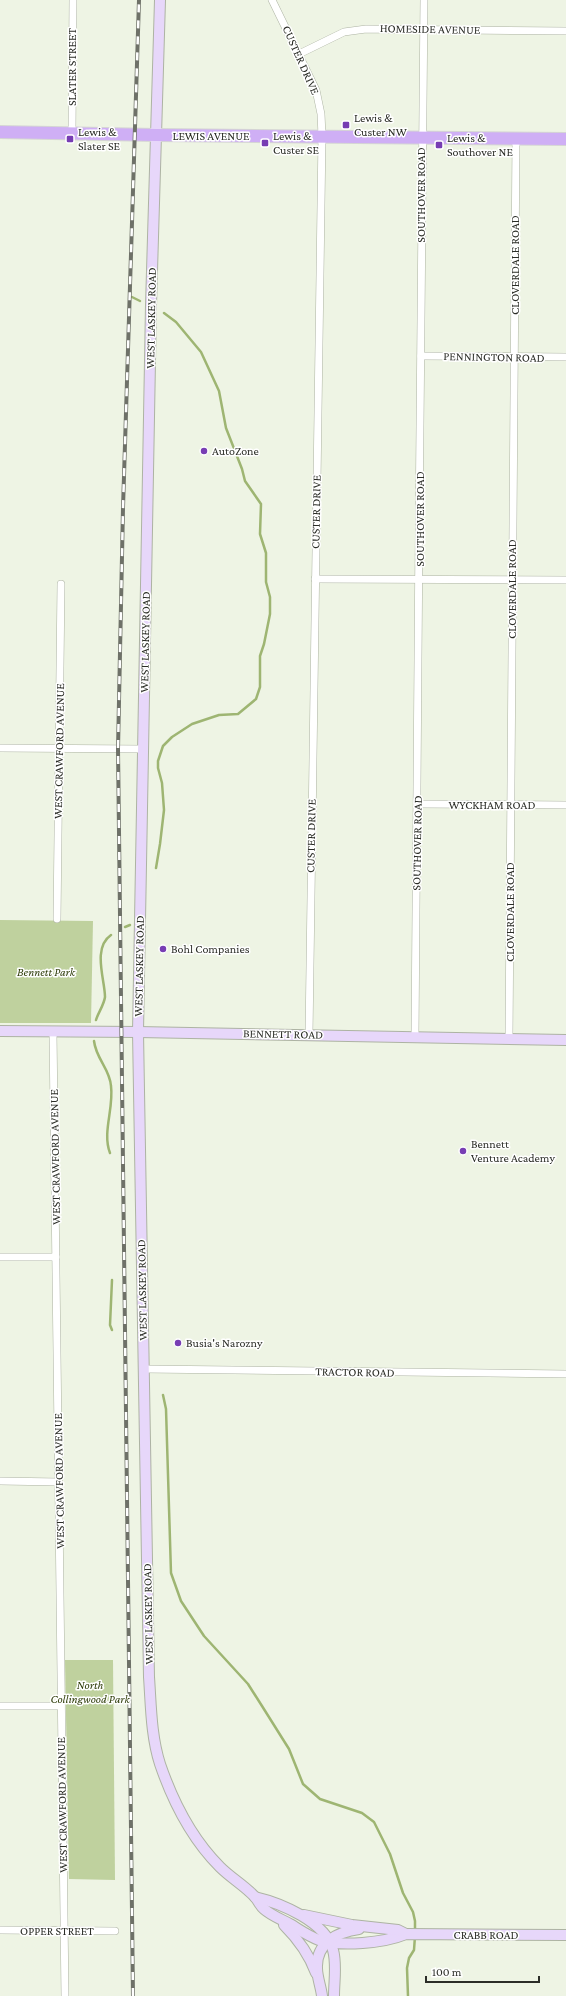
<svg xmlns="http://www.w3.org/2000/svg" width="566" height="1996" viewBox="0 0 566 1996" font-family="'Crimson Pro',serif">
	<rect width="100%" height="100%" fill="#eef4e4"/>
	<!-- green -->
	<g fill="#bfd19e">
		<polygon points="0,920 93,921 91,1023 0,1023"/>
		<polygon points="65,1660 113,1660 115,1880 69,1879"/>
	</g>
	<g fill="none" stroke-linecap="round" stroke-linejoin="round">
		<!-- stream -->
		<g stroke="#9eb572" stroke-width="2.5">
			<polyline points="132,297 140,301"/>
			<polyline points="156,868 160,844 164,810 162,783 158,768 158,761 163,746 172,737 192,724 219,715 238,714 256,699 260,687 260,656 264,644 270,614 270,597 266,582 266,553 260,534 261,504 245,481 242,469 226,428 219,391 201,352 176,322 164,313"/>
			<polyline points="125,927 130,925"/>
			<path d="M96,1020C98,1013 104,1005 105,997C105,980 92,948 111,935"/>
			<path d="M94,1041C96,1059 110,1069 111,1086C114,1109 102,1132 110,1153"/>
			<polyline points="112,1330 110,1325 112,1280"/>
			<polyline points="163,1395 166,1409 171,1573 181,1601 204,1636 248,1684 262,1706 289,1749 303,1784 320,1799 362,1813 374,1822 390,1854 403,1893 413,1912 415,1921 415,1931"/>
			<polyline points="408,1996 407,1968 409,1958 414,1950 415,1936"/>
		</g>
		<!-- street casing -->
		<g stroke="#adb3a3" stroke-width="8">
			<g id="street">
				<polyline points="272,0 316,90 321,114 322,136 309,1035"/>
				<polyline points="299,54 344,32 366,29 566,31"/>
				<polyline points="72,133 73,0"/>
				<polyline points="421,356 566,357"/>
				<polyline points="315,579 566,580"/>
				<polyline points="0,748 143,749"/>
				<polyline points="417,804 566,805"/>
				<polyline points="57,919 61,584"/>
				<polyline points="53,1032 65,1996"/>
				<path d="M415,1037C419,691 419,346 424,0"/>
				<polyline points="509,1039 516,138"/>
				<polyline points="0,1257 56,1257"/>
				<polyline points="144,1369 566,1374"/>
				<polyline points="0,1481 59,1482"/>
				<polyline points="0,1706 61,1706"/>
				<polyline points="0,1930 115,1931"/>
			</g>
		</g>
		<!-- secondary casing -->
		<g stroke="#adb3a3" stroke-width="12">
			<g id="secondary">
				<path d="M160,0L151,305L138,1032L149,1677C151,1705 151,1736 160,1764C173,1802 192,1839 220,1867C231,1878 245,1886 255,1897C258,1900 260,1906 264,1909C272,1916 281,1919 290,1924C300,1930 308,1936 319,1940C341,1947 384,1943 406,1934L566,1935"/>
				<polyline points="0,1031 138,1032 566,1040"/>
				<path d="M255,1897C281,1903 326,1922 333,1950C337,1964 334,1981 334,1996"/>
				<polyline points="304,1915 352,1925 398,1930 406,1934"/>
				<path d="M284,1925C298,1939 309,1954 316,1973"/>
				<path d="M322,1996C321,1987 317,1977 317,1968C316,1943 337,1932 359,1929"/>
			</g>
		</g>
		<!-- primary casing -->
		<g stroke="#d5d5d4" stroke-width="14">
			<polyline id="primary" points="0,132 156,135 566,139"/>
		</g>
		<!-- street -->
		<use href="#street" stroke="#fff" stroke-width="7"/>
		<!-- secondary -->
		<use href="#secondary" stroke="#e7d7fa" stroke-width="10"/>
		<!-- primary -->
		<use href="#primary" stroke="#cfaff5" stroke-width="12"/>
		<!-- rail casing -->
		<g stroke="#6e7168" stroke-width="4">
			<polyline id="rail" points="133,1996 118,749 123,508 139,0"/>
		</g>
		<!-- rail -->
		<use href="#rail" stroke="#fff" stroke-width="2.5" stroke-dasharray="8" stroke-linecap="butt"/>
	</g>
	<!-- markers -->
	<g fill="#773db3" stroke="#fff" stroke-width="1.5">
		<rect x="342" y="121" width="8" height="8" rx="2"/>
		<rect x="66" y="135" width="8" height="8" rx="2"/>
		<rect x="261" y="139" width="8" height="8" rx="2"/>
		<rect x="435" y="141" width="8" height="8" rx="2"/>
		<circle cx="204" cy="451" r="4"/>
		<circle cx="163" cy="949" r="4"/>
		<circle cx="463" cy="1151" r="4"/>
		<circle cx="178" cy="1343" r="4"/>
	</g>
	<g text-anchor="middle" stroke-width="3" stroke-linejoin="round" paint-order="stroke">
		<!-- street labels -->
		<g font-size="12" fill="#2b2d27" stroke="#fff">
			<text transform="translate(430 29) rotate(1)" y="4">HOMESIDE AVENUE</text>
			<text transform="translate(301 60) rotate(66)" y="4">CUSTER DRIVE</text>
			<text transform="translate(72 67) rotate(-90)" y="4">SLATER STREET</text>
			<text x="211" y="140">LEWIS AVENUE</text>
			<text transform="translate(421 195) rotate(-90)" y="4">SOUTHOVER ROAD</text>
			<text transform="translate(515 265) rotate(-90)" y="4">CLOVERDALE ROAD</text>
			<text transform="translate(151 318) rotate(-89)" y="4">WEST LASKEY ROAD</text>
			<text transform="translate(494 357) rotate(1)" y="4">PENNINGTON ROAD</text>
			<text transform="translate(316 512) rotate(-89)" y="4">CUSTER DRIVE</text>
			<text transform="translate(420 519) rotate(-90)" y="4">SOUTHOVER ROAD</text>
			<text transform="translate(512 589) rotate(-90)" y="4">CLOVERDALE ROAD</text>
			<text transform="translate(145 642) rotate(-89)" y="4">WEST LASKEY ROAD</text>
			<text transform="translate(59 751) rotate(-89)" y="4">WEST CRAWFORD AVENUE</text>
			<text x="492" y="809">WYCKHAM ROAD</text>
			<text transform="translate(311 836) rotate(-89)" y="4">CUSTER DRIVE</text>
			<text transform="translate(417 843) rotate(-89)" y="4">SOUTHOVER ROAD</text>
			<text transform="translate(510 912) rotate(-90)" y="4">CLOVERDALE ROAD</text>
			<text transform="translate(139 966) rotate(-89)" y="4">WEST LASKEY ROAD</text>
			<text transform="translate(283 1034) rotate(1)" y="4">BENNETT ROAD</text>
			<text transform="translate(55 1157) rotate(-91)" y="4">WEST CRAWFORD AVENUE</text>
			<text transform="translate(142 1290) rotate(-91)" y="4">WEST LASKEY ROAD</text>
			<text transform="translate(355 1372) rotate(1)" y="4">TRACTOR ROAD</text>
			<text transform="translate(59 1481) rotate(-91)" y="4">WEST CRAWFORD AVENUE</text>
			<text transform="translate(148 1614) rotate(-91)" y="4">WEST LASKEY ROAD</text>
			<text transform="translate(62 1805) rotate(-91)" y="4">WEST CRAWFORD AVENUE</text>
			<text x="57" y="1935">OPPER STREET</text>
			<text x="486" y="1939">CRABB ROAD</text>
		</g>
		<!-- poi labels -->
		<g font-size="12" fill="#2b2d27" stroke="#fff" text-anchor="start">
			<text x="354" y="122">Lewis &amp;<tspan x="354" dy="14">Custer NW</tspan></text>
			<text x="78" y="136">Lewis &amp;<tspan x="78" dy="14">Slater SE</tspan></text>
			<text x="273" y="140">Lewis &amp;<tspan x="273" dy="14">Custer SE</tspan></text>
			<text x="447" y="142">Lewis &amp;<tspan x="447" dy="14">Southover NE</tspan></text>
			<text x="212" y="455">AutoZone</text>
			<text x="171" y="953">Bohl Companies</text>
			<text x="471" y="1148">Bennett<tspan x="471" dy="14">Venture Academy</tspan></text>
			<text x="186" y="1347">Busia's Narozny</text>
		</g>
		<!-- park labels -->
		<g font-size="12" font-style="italic" fill="#2f3d0a" stroke="#fff">
			<text x="46" y="976">Bennett Park</text>
			<text x="90" y="1689">North<tspan x="90" dy="14">Collingwood Park</tspan></text>
		</g>
	</g>
	<!-- scale -->
	<path d="M426 1976v6h113v-6" fill="none" stroke="#2b2d27" stroke-width="2"/>
	<text x="432" y="1976" font-size="12" fill="#2b2d27" stroke="#ffffff" stroke-width="3" paint-order="stroke">100 m</text>
</svg>
